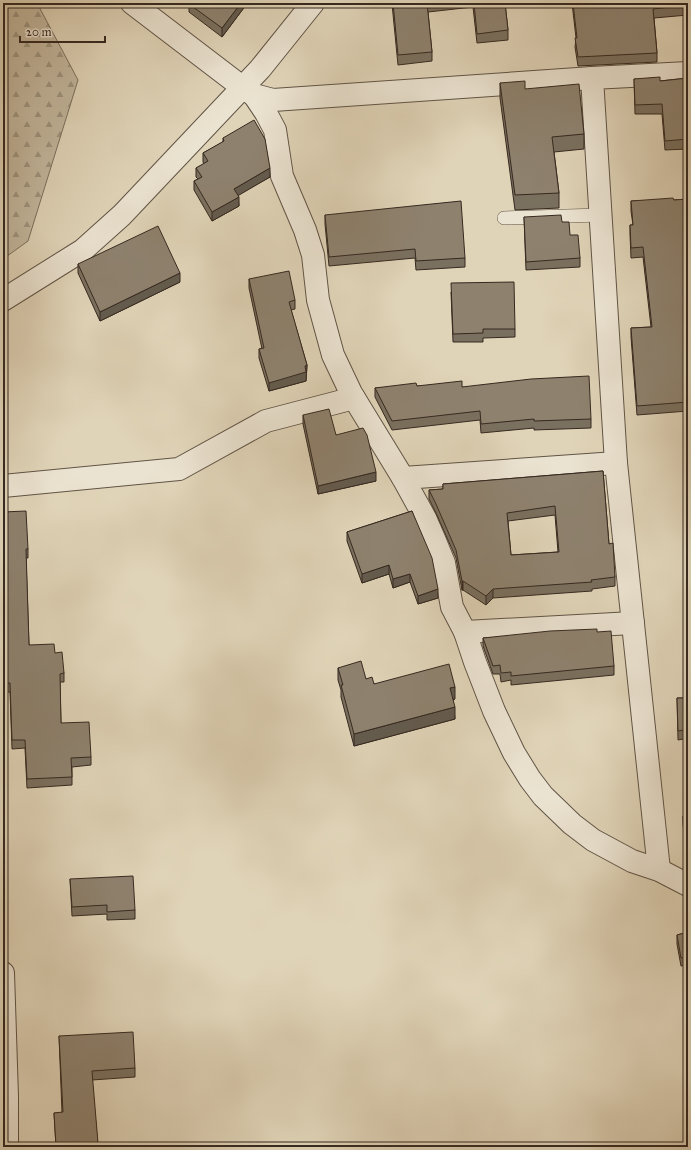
<svg xmlns="http://www.w3.org/2000/svg" width="691" height="1150" viewBox="0 0 691 1150" font-family="'IM FELL Great Primer',serif">
	<defs>
		<pattern id="forest-firs" width="22" height="20" patternUnits="userSpaceOnUse"><rect width="22" height="20" fill="#c3b79e"/><path d="M5 1l3.5 6h-7zM16 11l3.5 6h-7z" fill="#9f9580"/></pattern>
	</defs>
	<rect width="100%" height="100%" fill="#e0d4b8"/>
	<filter id="stains"><feTurbulence type="fractalNoise" baseFrequency=".005" numOctaves="4"/><feColorMatrix values="0 0 0 0 .2 0 0 0 0 .09 0 0 0 0 .02 0 0 0 .5 -.17"/></filter>
	<radialGradient id="worn" r=".72"><stop offset=".6" stop-color="#630" stop-opacity="0"/><stop offset="1" stop-color="#630" stop-opacity=".3"/></radialGradient>
	<!-- forest -->
	<polygon fill="url(#forest-firs)" stroke="#7c705f" points="3,3 37,3 78,80 28,241 3,259"/>
	<g fill="none" stroke-linecap="round" stroke-linejoin="round">
		<!-- lane casing -->
		<g stroke="#605446" stroke-width="14">
			<polyline id="lane" points="504,218 600,215"/>
		</g>
		<!-- street casing -->
		<g stroke="#605446" stroke-width="24">
			<g id="street">
				<polyline points="132,3 242,87 254,95 273,100 592,78"/>
				<polyline points="254,95 266,113 275,130 282,176 305,230 313,255 318,300 333,355 351,393 403,478 425,518 435,541 444,563 452,607 465,632 475,662 494,711 514,753 530,779 543,796 572,824 593,840 632,861 659,870 688,885"/>
				<polyline points="3,300 83,250 122,215 260,69 313,3"/>
				<polyline points="403,478 616,463"/>
				<polyline points="3,486 179,469 266,421 354,398"/>
				<polyline points="465,632 633,623"/>
				<polyline points="659,870 616,463 592,78 688,73"/>
				<polyline points="3,973 7,1096 7,1147"/>
			</g>
		</g>
		<!-- lane -->
		<use href="#lane" stroke="#ebe3d1" stroke-width="13"/>
		<!-- street -->
		<use href="#street" stroke="#ebe3d1" stroke-width="22"/>
	</g>
	<!-- wall -->
	<g fill="#7a705f" stroke="#352920" fill-rule="evenodd">
		<polygon points="246,3 246,5 222,37 189,12 189,4"/>
		<polygon points="377,3 505,3 508,30 508,40 477,43 473,7 428,12 432,52 432,61 398,65 392,4 377,6"/>
		<polygon points="572,3 688,3 688,15 654,18 657,53 657,62 578,66 575,47 576,38"/>
		<polygon points="688,78 688,149 665,150 662,114 635,114 634,79 660,81"/>
		<polygon points="500,83 525,89 584,134 584,149 554,152 559,193 559,208 515,210 500,98"/>
		<polygon points="223,138 270,177 238,195 239,206 212,221 194,190 194,181 198,179 196,177 196,168 204,164 203,162 203,153 223,142"/>
		<polygon points="688,199 688,411 637,415 631,337 631,328 651,327 643,257 631,258 630,234 630,225 633,225 631,211 631,201 674,200"/>
		<polygon points="325,215 465,258 465,267 416,270 415,258 329,266 325,224"/>
		<polygon points="524,217 570,235 580,258 580,267 526,270"/>
		<polygon points="78,264 180,282 100,321 78,273"/>
		<polygon points="249,279 295,300 295,309 291,310 307,365 306,381 269,391 259,358 259,349 262,349 249,288"/>
		<polygon points="451,292 515,329 515,337 483,338 483,342 453,342"/>
		<polygon points="417,386 462,387 591,419 591,428 534,430 534,428 481,433 480,420 392,430 375,397 375,388"/>
		<polygon points="303,415 336,435 376,481 318,494 303,424"/>
		<path d="M603,471L609,544L615,577V586L592,589V591L493,598L486,605L463,590H462L456,558L436,513L429,499V490L443,489V484ZM555,515L558,552L511,555L508,521Z"/>
		<polygon points="412,511 438,598 418,604 410,582 393,588 389,574 362,583 347,541 347,532"/>
		<polygon points="3,512 28,549 28,558 26,558 29,645 55,653 64,673 64,682 60,682 61,723 91,757 91,765 72,767 72,785 27,788 25,748 12,749 10,692 5,692 3,651"/>
		<polygon points="597,632 614,666 614,675 511,685 511,680 501,682 500,674 493,674 483,646 483,638"/>
		<polygon points="338,668 366,679 374,684 455,699 453,700 455,719 354,746 341,697 341,690 338,680"/>
		<polygon points="677,698 688,698 688,793 684,739 678,740"/>
		<polygon points="688,815 688,862 687,862 683,824 683,816"/>
		<polygon points="70,879 135,910 135,919 107,920 107,914 72,916"/>
		<polygon points="688,932 688,965 681,966 677,944 677,935"/>
		<polygon points="59,1036 135,1068 135,1077 92,1080 98,1147 56,1147 54,1113 62,1113"/>
	</g>
	<!-- shaded-wall -->
	<g fill="#635b4e" stroke="#352920">
		<polygon points="241,3 246,3 246,5 222,37 222,28"/>
		<polygon points="270,168 270,177 234,198 234,189"/>
		<polygon points="239,197 239,206 212,221 212,212"/>
		<polygon points="180,273 180,282 100,321 100,312"/>
		<polygon points="307,365 306,381 269,391 269,383"/>
		<polygon points="376,472 376,481 318,494 318,486"/>
		<polygon points="389,565 389,574 362,583 362,574"/>
		<polygon points="410,574 410,582 393,588 393,579"/>
		<rect x="462" y="581" width="1" height="9"/>
		<polygon points="438,589 438,598 418,604 418,596"/>
		<polygon points="493,589 493,598 486,605 486,596"/>
		<polygon points="455,687 455,699 450,700 450,688"/>
		<polygon points="455,707 455,719 354,746 354,734"/>
	</g>
	<!-- building -->
	<g fill="#8e826f" stroke="#352920" fill-rule="evenodd">
		<polygon points="190,3 241,3 222,28 189,4"/>
		<polygon points="393,3 427,3 432,52 398,55"/>
		<polygon points="474,3 505,3 508,30 477,34"/>
		<polygon points="573,3 688,3 688,5 653,9 657,53 578,57 575,38 577,38"/>
		<polygon points="660,77 660,81 688,78 688,139 665,141 662,104 635,105 634,79"/>
		<polygon points="525,81 525,89 579,84 584,134 552,137 559,193 515,195 500,83"/>
		<polygon points="254,120 265,139 270,168 234,189 239,197 212,212 194,181 202,177 196,168 208,161 203,153 224,141 223,138"/>
		<polygon points="673,198 674,200 688,199 688,402 637,406 631,328 652,327 643,247 631,248 630,225 633,225 631,201"/>
		<polygon points="461,201 465,258 416,261 415,249 329,257 325,215"/>
		<polygon points="561,215 562,222 569,222 570,235 578,235 580,258 526,262 524,217"/>
		<polygon points="158,226 180,273 100,312 78,264"/>
		<polygon points="289,271 295,300 289,302 307,365 305,366 306,372 269,383 259,349 264,348 249,279"/>
		<polygon points="514,282 515,329 483,329 483,333 453,334 451,283"/>
		<polygon points="589,376 591,419 534,421 534,419 481,424 480,411 392,421 375,388 416,383 417,386 462,381 462,387 531,379"/>
		<polygon points="329,409 336,435 363,428 367,435 376,472 318,486 303,415"/>
		<path d="M603,471L609,544L613,543L615,577L591,580L592,582L493,589L486,596L463,581H462L456,550L436,504L429,490L443,489V484ZM555,506L559,552L511,555L507,513Z"/>
		<polygon points="26,511 28,549 26,549 29,645 54,644 55,653 62,652 64,673 60,674 61,723 89,722 91,757 71,758 72,777 27,779 25,740 12,740 10,683 5,683 3,642 3,512"/>
		<polygon points="412,511 432,558 438,589 418,596 410,574 393,579 389,565 362,574 347,532"/>
		<polygon points="597,629 597,632 611,631 614,666 511,676 511,672 501,673 500,665 493,666 483,638 550,631"/>
		<polygon points="361,661 366,679 372,677 374,684 449,664 455,687 450,688 455,707 354,734 341,685 343,685 338,668"/>
		<polygon points="677,698 688,698 688,784 684,730 678,731"/>
		<polygon points="688,815 688,853 687,854 683,816"/>
		<polygon points="133,876 135,910 107,912 107,905 72,907 70,879"/>
		<polygon points="688,932 688,956 681,958 677,935"/>
		<polygon points="133,1032 135,1068 92,1071 98,1143 56,1146 54,1113 63,1112 59,1036"/>
	</g>
	<!-- margin -->
	<rect width="691" height="1150" fill="none" stroke="#e0d4b8" stroke-width="16"/>
	<rect x="4" y="4" width="683" height="1142" fill="none" stroke="#352920" stroke-width="2"/>
	<rect x="8" y="8" width="675" height="1134" fill="none" stroke="#352920"/>
	<!-- scale -->
	<path d="M20 36v6h85v-6" fill="none" stroke="#352920" stroke-width="2"/>
	<text x="26" y="36" font-size="12" fill="#352920" stroke="#ebe3d1" stroke-width="3" paint-order="stroke">20 m</text>
	<rect width="100%" height="100%" filter="url(#stains)"/>
	<rect width="100%" height="100%" fill="url(#worn)"/>
</svg>
